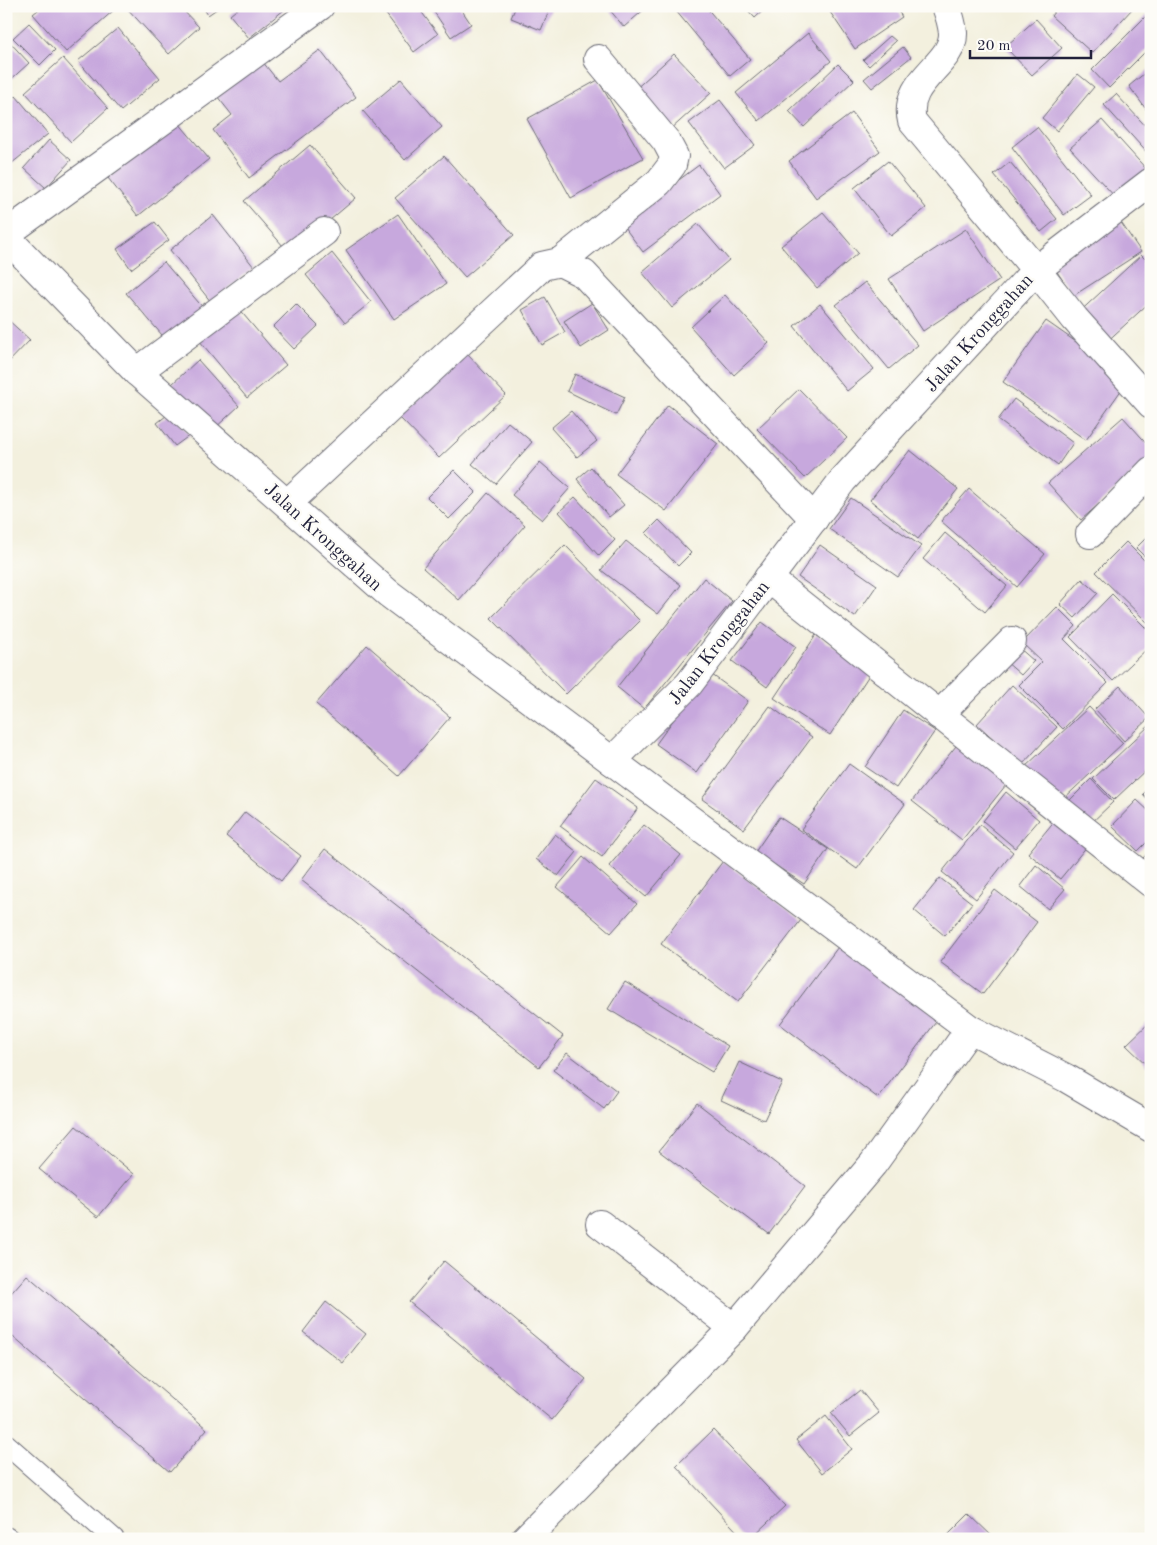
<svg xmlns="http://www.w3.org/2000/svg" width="1157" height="1545" viewBox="0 0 1157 1545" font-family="'Old Standard TT',serif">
	<rect width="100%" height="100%" fill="#fdfcf7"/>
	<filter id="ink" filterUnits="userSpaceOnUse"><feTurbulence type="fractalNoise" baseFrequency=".02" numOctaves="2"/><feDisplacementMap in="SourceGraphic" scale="10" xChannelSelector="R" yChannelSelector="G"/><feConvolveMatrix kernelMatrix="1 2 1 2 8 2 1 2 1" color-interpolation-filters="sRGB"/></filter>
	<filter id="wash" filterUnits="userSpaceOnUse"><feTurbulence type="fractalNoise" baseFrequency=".0096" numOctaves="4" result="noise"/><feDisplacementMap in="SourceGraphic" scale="20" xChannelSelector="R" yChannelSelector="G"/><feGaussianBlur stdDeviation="1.12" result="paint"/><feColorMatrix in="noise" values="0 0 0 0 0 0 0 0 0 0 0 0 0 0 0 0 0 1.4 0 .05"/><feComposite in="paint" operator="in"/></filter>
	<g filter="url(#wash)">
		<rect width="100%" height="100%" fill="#f3f0de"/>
		<g id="blocks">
			<!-- building -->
			<g fill="#c7a8dd">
				<polygon points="43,6 111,6 114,10 66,52 33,14"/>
				<polygon points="125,6 179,6 199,27 169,54"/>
				<polygon points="202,6 221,6 208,15"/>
				<polygon points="241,6 289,6 249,38 230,15"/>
				<polygon points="380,6 417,6 438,34 414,52"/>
				<polygon points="430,6 459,6 471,24 451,37"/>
				<polygon points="516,6 542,6 550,9 541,30 511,18"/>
				<polygon points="612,6 648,6 624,27 609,9"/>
				<polygon points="682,6 705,6 750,59 730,76 676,11"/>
				<polygon points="744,6 768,6 755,18"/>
				<polygon points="839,6 895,6 902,17 855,49 830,12"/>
				<polygon points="1059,6 1129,6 1132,9 1092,53 1051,16"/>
				<polygon points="1151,11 1151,46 1109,88 1092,70"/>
				<polygon points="1036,19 1062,48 1032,75 1005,47"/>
				<polygon points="29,23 55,50 40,65 13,38"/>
				<polygon points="118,28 160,78 121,111 78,61"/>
				<polygon points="808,33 831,61 759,121 736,93"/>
				<polygon points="890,36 896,41 869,66 863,60"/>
				<polygon points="6,38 29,63 6,84"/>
				<polygon points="903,47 911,57 872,88 864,79"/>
				<polygon points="320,50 356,97 249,178 213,130 232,115 217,96 262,61 278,81"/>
				<polygon points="674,54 711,93 669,131 632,92"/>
				<polygon points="63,58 108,108 71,142 25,92"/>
				<polygon points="838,64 854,80 804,127 789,111"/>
				<polygon points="1151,68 1151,116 1129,86"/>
				<polygon points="1078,74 1094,87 1057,131 1042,118"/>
				<polygon points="401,79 442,127 405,160 363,111"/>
				<polygon points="598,80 643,158 571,198 527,119"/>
				<polygon points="1116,94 1151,132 1150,156 1104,105"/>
				<polygon points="16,96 48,134 6,168 6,104"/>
				<polygon points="720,100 755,145 724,168 689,123"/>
				<polygon points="852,113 880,151 816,198 789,161"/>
				<polygon points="1102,120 1148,171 1117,199 1070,148"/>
				<polygon points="178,122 209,159 138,216 108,178"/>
				<polygon points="1037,127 1091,195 1064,215 1012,147"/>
				<polygon points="49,140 71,160 46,188 24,168"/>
				<polygon points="310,145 356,198 290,254 244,201"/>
				<polygon points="444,156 514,235 465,277 395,198"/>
				<polygon points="888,161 926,208 891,236 854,188"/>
				<polygon points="1010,162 1057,219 1041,232 994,175"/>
				<polygon points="699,165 720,194 643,252 621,223"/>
				<polygon points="823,212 858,253 817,288 781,246"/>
				<polygon points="398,214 446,284 394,319 346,250"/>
				<polygon points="213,215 254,267 211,302 170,250"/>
				<polygon points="1120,221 1141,252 1073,296 1052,264"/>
				<polygon points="155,222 169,240 131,269 117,249"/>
				<polygon points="698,224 729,260 672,308 642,272"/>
				<polygon points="966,229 1000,280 923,331 889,279"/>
				<polygon points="332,253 371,302 345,323 306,275"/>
				<polygon points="1141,255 1151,265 1151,301 1102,346 1074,317"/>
				<polygon points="164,262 205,310 168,342 126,293"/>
				<polygon points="865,282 918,345 889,369 836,305"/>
				<polygon points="725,295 769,343 734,375 691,327"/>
				<polygon points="545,297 565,332 542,345 522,310"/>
				<polygon points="592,303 609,330 581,348 564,321"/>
				<polygon points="296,304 318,326 294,349 273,327"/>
				<polygon points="820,304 874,369 847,391 794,326"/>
				<polygon points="238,308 286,365 247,398 199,340"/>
				<polygon points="6,318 30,340 6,365"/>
				<polygon points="1046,321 1129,379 1086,440 1003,382"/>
				<polygon points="467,354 506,395 439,458 399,417"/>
				<polygon points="198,360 239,406 213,430 172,384"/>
				<polygon points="575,374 625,397 616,415 567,391"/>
				<polygon points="799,389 847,438 805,478 757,429"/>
				<polygon points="1014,399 1073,443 1058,465 998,420"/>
				<polygon points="668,405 718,444 666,511 616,474"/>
				<polygon points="571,411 597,441 577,457 551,428"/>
				<polygon points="171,412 190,435 175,446 157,423"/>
				<polygon points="1123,417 1151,448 1151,458 1081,520 1048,483"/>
				<polygon points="508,422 532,442 496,484 472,464"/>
				<polygon points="910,450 958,489 918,539 870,500"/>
				<polygon points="540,462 570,488 542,520 512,495"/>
				<polygon points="591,467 624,505 609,517 577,479"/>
				<polygon points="454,470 476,492 449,519 427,497"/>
				<polygon points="969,489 1045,554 1017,587 941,521"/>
				<polygon points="488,493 525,525 459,600 423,568"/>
				<polygon points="575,497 615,540 599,556 559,512"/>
				<polygon points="851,498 921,546 898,577 829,529"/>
				<polygon points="659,520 691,553 678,566 646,533"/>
				<polygon points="945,533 1007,586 985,612 923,559"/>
				<polygon points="1151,533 1151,563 1136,548"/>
				<polygon points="626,541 681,585 658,614 601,570"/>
				<polygon points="1126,542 1151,567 1151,626 1096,572"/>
				<polygon points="565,545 640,621 566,694 491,618"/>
				<polygon points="820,545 877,585 855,617 798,577"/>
				<polygon points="704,578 732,601 644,709 617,687"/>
				<polygon points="1082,579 1098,593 1075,618 1060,604"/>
				<polygon points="1112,594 1151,633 1151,645 1113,681 1070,637"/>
				<polygon points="1057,607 1076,626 1064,639 1108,683 1063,729 1019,685 1042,662 1022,643"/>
				<polygon points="762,622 796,647 767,687 732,661"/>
				<polygon points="816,635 871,672 830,735 774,698"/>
				<polygon points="367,645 450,717 399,776 316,704"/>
				<polygon points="1018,647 1034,661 1021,675 1005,661"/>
				<polygon points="708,672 748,701 697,773 656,744"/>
				<polygon points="1012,685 1057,727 1022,765 977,724"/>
				<polygon points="1120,686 1149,718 1124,741 1095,709"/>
				<polygon points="770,706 812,737 744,829 702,799"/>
				<polygon points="1089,707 1123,743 1058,804 1024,768"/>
				<polygon points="903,710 935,731 896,788 865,767"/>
				<polygon points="1151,724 1151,765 1114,800 1093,779"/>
				<polygon points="964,736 1014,775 962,840 912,801"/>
				<polygon points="849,764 905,804 857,869 801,829"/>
				<polygon points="596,778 638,808 602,857 560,826"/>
				<polygon points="1091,779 1113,802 1087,827 1065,805"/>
				<polygon points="1151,787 1151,803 1143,794"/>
				<polygon points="1006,792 1039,820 1015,848 983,821"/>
				<polygon points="1137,800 1151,813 1151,838 1138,851 1112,826"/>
				<polygon points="245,812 301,856 281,881 226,836"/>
				<polygon points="779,817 828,849 804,884 755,852"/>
				<polygon points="1056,819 1088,845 1060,879 1028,853"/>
				<polygon points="644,825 681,855 646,897 609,866"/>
				<polygon points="980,825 1013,852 976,899 942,872"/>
				<polygon points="555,834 577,852 558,876 536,859"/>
				<polygon points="325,849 563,1036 539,1067 301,880"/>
				<polygon points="1151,849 1151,875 1138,864"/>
				<polygon points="583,857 637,904 611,933 557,887"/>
				<polygon points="723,861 801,920 738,1002 661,944"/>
				<polygon points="1036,865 1065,889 1048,909 1020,886"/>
				<polygon points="940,878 972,903 945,936 914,910"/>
				<polygon points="995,890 1037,922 983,994 940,962"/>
				<polygon points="841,943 939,1018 878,1098 780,1024"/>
				<polygon points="625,982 728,1046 712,1072 608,1009"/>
				<polygon points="1151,1021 1151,1069 1126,1045"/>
				<polygon points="567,1053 617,1091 604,1109 553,1070"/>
				<polygon points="739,1062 782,1082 764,1120 721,1100"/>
				<polygon points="697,1103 805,1186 769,1234 659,1151"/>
				<polygon points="76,1126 134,1174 98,1217 39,1169"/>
				<polygon points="444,1261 586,1379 552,1420 409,1302"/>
				<polygon points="27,1275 207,1429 170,1472 6,1331 6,1299"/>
				<polygon points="326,1302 366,1334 343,1363 303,1332"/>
				<polygon points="860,1390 879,1413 850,1436 831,1413"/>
				<polygon points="826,1416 852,1449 822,1473 796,1440"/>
				<polygon points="713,1430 785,1506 750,1539 744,1539 676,1466"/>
				<polygon points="969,1514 995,1539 944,1539"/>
			</g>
		</g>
	</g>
	<g filter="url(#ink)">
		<use href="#blocks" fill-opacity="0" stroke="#6b6a74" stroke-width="1"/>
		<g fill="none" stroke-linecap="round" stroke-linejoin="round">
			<!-- lane casing -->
			<g stroke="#6b6a74" stroke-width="22">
				<g id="lane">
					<polyline points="6,1444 114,1539"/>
					<polyline points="6,1537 9,1539"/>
				</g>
			</g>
			<!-- street casing -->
			<g stroke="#6b6a74" stroke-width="30">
				<g id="street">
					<polyline points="1151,182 1036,270 1075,319 1151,404"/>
					<polyline points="6,234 320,6"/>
					<path d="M6,237L137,372L388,593L612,761L689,684L843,480L1036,270L912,121C902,80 954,65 953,33C952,24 949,14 946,6"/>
					<polyline points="560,262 659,182 672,165 674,156 666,141 598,59"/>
					<polyline points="137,372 324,232"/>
					<polyline points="288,503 542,266 560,262 584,274 814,519"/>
					<polyline points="1090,534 1151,471"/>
					<polyline points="768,578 1151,883"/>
					<polyline points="939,715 1012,641"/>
					<polyline points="612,761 970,1029 1066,1078 1151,1128"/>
					<polyline points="600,1224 734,1328"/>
					<polyline points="525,1539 734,1328 873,1164 970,1029"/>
				</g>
			</g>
			<!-- lane -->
			<use href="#lane" stroke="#fff" stroke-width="20"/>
			<!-- street -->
			<use href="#street" stroke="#fff" stroke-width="28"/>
		</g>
	</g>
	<g text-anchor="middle" stroke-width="5" stroke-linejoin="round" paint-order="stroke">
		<!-- street labels -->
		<g font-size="19" fill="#22223b" stroke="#fdfcf7">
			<text transform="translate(978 332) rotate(-48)" y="7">Jalan Kronggahan</text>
			<text transform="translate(324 536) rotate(42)" y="7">Jalan Kronggahan</text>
			<text transform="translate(718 642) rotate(-52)" y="7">Jalan Kronggahan</text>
		</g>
	</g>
	<!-- margin -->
	<rect width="1157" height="1545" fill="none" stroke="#fdfcf7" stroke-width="25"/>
	<!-- scale -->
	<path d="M970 50v8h121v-8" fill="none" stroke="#22223b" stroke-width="2.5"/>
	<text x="977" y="50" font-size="15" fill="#22223b" stroke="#fdfcf7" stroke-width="4" paint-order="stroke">20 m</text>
</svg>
